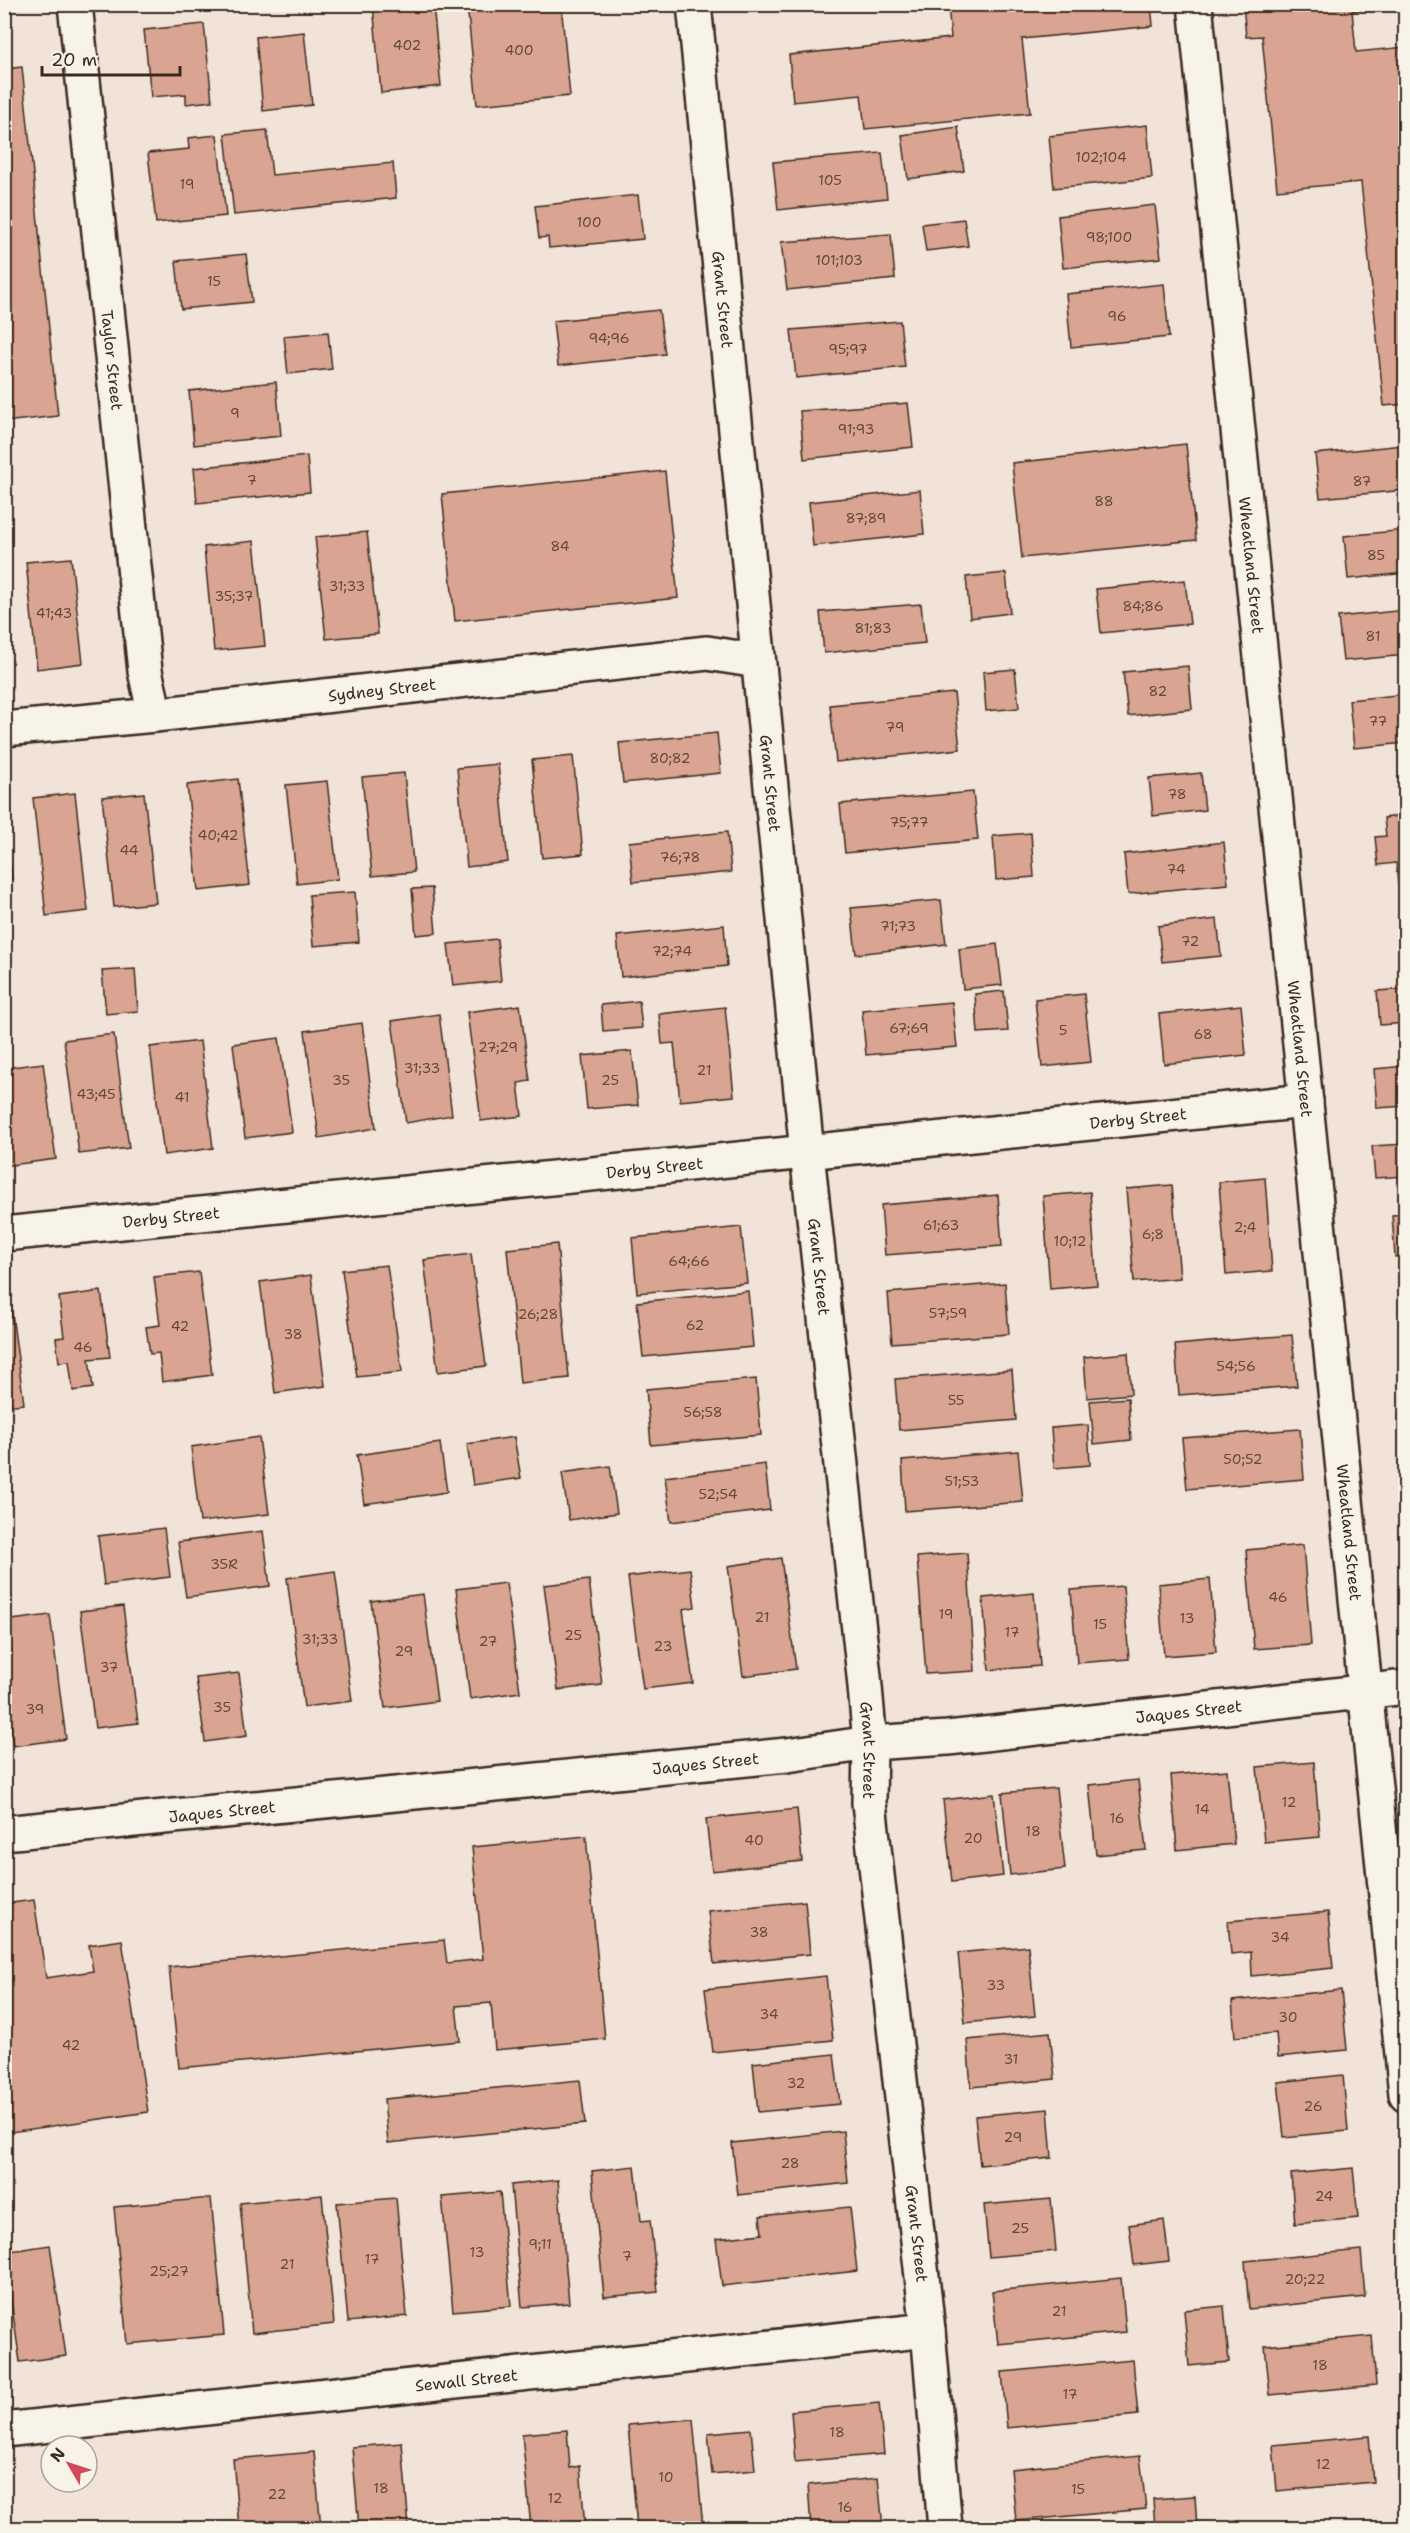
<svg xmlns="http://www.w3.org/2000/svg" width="1410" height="2533" viewBox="0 0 1410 2533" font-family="'Shantell Sans',sans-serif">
	<rect width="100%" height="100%" fill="#f1e3d7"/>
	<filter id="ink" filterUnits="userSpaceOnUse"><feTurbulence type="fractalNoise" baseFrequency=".0167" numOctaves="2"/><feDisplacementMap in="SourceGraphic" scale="12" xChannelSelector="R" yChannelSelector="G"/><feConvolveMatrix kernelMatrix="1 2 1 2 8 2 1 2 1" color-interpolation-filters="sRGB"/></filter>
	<g filter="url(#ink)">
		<!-- building -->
		<g fill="#daa492" stroke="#3b2a1e" stroke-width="1.5">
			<polygon points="433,4 441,86 381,93 373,5"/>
			<polygon points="467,4 561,4 570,96 477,105"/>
			<polygon points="948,4 1151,4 1153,26 1022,39 1030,113 865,129 861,95 793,102 789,55 951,38"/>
			<polygon points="1243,4 1365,4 1365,9 1352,11 1356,52 1406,47 1406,404 1384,406 1361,182 1277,190 1262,36 1246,37"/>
			<polygon points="204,24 212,101 186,104 186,94 151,97 144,30"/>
			<polygon points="304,32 312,105 263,111 256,37"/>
			<polygon points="22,67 58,416 4,422 4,69"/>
			<polygon points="1147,125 1152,178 1054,188 1049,136"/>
			<polygon points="958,127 964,171 908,179 902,135"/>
			<polygon points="267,130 272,175 393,163 396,198 234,215 225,134"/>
			<polygon points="217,135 226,216 156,223 148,153 189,149 188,138"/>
			<polygon points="882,153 887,198 778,210 773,162"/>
			<polygon points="638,195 643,239 549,248 548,237 539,238 535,206"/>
			<polygon points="1155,205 1161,258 1063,268 1058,216"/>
			<polygon points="964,219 968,246 926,251 922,224"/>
			<polygon points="891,234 895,279 787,290 781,242"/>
			<polygon points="246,254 252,302 181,309 176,261"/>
			<polygon points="1164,284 1169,337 1071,347 1066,294"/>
			<polygon points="659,310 665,354 558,366 553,321"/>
			<polygon points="900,321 905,367 796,378 791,330"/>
			<polygon points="328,332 332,369 288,374 284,336"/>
			<polygon points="276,382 281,436 194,445 189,391"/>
			<polygon points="908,403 913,447 804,459 800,411"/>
			<polygon points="1186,444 1196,540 1022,558 1012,463"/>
			<polygon points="1403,445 1406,490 1320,498 1315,454"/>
			<polygon points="307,456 310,492 197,503 194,468"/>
			<polygon points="665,471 678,598 455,621 442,494"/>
			<polygon points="920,490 924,534 813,546 809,502"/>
			<polygon points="1406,530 1406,573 1348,579 1344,536"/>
			<polygon points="367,532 378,634 326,639 315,537"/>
			<polygon points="254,541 265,646 214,651 204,547"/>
			<polygon points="71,558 83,663 37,669 26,562"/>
			<polygon points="1006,573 1010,613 970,618 966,577"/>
			<polygon points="1185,580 1190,624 1101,633 1096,589"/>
			<polygon points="921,604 925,643 824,653 820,612"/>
			<polygon points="1406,610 1406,655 1343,661 1338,617"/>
			<polygon points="1188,666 1192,709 1128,716 1123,672"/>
			<polygon points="1015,669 1019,708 986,711 983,672"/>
			<polygon points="954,693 960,749 836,762 830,705"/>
			<polygon points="1406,694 1406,743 1354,748 1349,700"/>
			<polygon points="717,733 721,773 623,783 619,743"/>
			<polygon points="573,756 583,854 542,858 532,760"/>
			<polygon points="498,764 508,862 467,867 457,768"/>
			<polygon points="404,773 414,872 372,876 362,777"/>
			<polygon points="1201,773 1205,810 1153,816 1149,778"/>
			<polygon points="238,779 250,885 198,891 187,785"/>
			<polygon points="327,781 338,879 297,884 286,785"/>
			<polygon points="973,792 978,840 845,853 840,804"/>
			<polygon points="75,793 88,911 46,916 33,798"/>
			<polygon points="144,793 156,903 114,907 102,797"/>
			<polygon points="4,805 12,879 4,880"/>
			<polygon points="1406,815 1406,884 1398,885 1396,863 1378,865 1375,837 1386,836 1384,818"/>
			<polygon points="727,832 731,872 633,882 629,842"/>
			<polygon points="1031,833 1034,877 996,880 993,836"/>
			<polygon points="1224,842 1228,884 1128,894 1124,854"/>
			<polygon points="432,888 436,933 416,935 412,889"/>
			<polygon points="355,892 359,942 313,946 309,895"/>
			<polygon points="941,900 946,944 856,954 851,908"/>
			<polygon points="1217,919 1221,956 1162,962 1158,926"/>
			<polygon points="724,925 727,966 621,977 617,936"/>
			<polygon points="497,939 501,981 453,986 448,944"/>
			<polygon points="997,944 1002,985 963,989 959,949"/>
			<polygon points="135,969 138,1011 106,1014 102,971"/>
			<polygon points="1406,989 1406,1023 1380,1025 1377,991"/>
			<polygon points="1004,991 1008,1031 978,1033 975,994"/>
			<polygon points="1084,994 1091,1062 1042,1067 1035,999"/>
			<polygon points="639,1001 642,1028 603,1031 601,1005"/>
			<polygon points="952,1002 957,1047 866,1055 862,1010"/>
			<polygon points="520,1005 530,1081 518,1083 522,1116 481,1121 467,1012"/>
			<polygon points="1241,1005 1246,1055 1164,1064 1159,1014"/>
			<polygon points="725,1007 734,1096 680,1101 674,1043 662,1044 659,1014"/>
			<polygon points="439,1014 452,1115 406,1123 392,1021"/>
			<polygon points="362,1023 376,1128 319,1138 305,1031"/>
			<polygon points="114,1034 129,1148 79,1154 64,1040"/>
			<polygon points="279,1038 292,1132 245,1138 233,1044"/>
			<polygon points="200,1041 213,1148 164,1155 150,1047"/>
			<polygon points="632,1051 638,1105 587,1109 582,1056"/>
			<polygon points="43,1063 56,1159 4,1166 4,1068"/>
			<polygon points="1406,1066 1406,1106 1377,1108 1374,1069"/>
			<polygon points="1406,1144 1406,1176 1375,1178 1372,1146"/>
			<polygon points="1265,1178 1272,1271 1226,1275 1219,1182"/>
			<polygon points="1172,1185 1180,1278 1134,1282 1126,1189"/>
			<polygon points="1090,1192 1097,1285 1050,1289 1043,1196"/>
			<polygon points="998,1195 1002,1246 885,1255 881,1205"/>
			<polygon points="1406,1214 1406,1256 1395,1257 1392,1215"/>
			<polygon points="741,1227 747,1283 637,1293 632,1238"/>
			<polygon points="557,1244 569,1378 520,1383 507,1249"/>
			<polygon points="471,1254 486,1366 438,1372 424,1260"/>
			<polygon points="387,1265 402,1372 357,1377 342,1270"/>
			<polygon points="199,1272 212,1375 162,1382 159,1353 150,1354 146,1327 160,1325 154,1277"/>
			<polygon points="311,1275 325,1386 275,1393 260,1282"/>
			<polygon points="1005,1283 1009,1334 892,1343 888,1293"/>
			<polygon points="4,1284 8,1284 24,1404 4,1406"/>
			<polygon points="101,1291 110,1357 89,1359 93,1388 73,1391 69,1361 59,1362 56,1338 64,1337 59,1297"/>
			<polygon points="748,1291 753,1347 643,1357 637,1302"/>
			<polygon points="1292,1335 1297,1386 1179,1395 1175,1345"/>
			<polygon points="1128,1353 1131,1394 1087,1398 1084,1357"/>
			<polygon points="1012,1370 1016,1420 899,1430 895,1379"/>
			<polygon points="756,1379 761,1435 651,1445 646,1389"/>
			<polygon points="1128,1398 1131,1440 1094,1444 1090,1401"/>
			<polygon points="1088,1425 1090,1465 1054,1468 1051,1428"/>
			<polygon points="1300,1429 1304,1479 1187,1489 1182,1438"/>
			<polygon points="259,1437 269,1514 200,1522 191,1447"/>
			<polygon points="514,1437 521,1478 473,1485 467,1444"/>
			<polygon points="440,1443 447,1492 364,1504 357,1455"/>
			<polygon points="1018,1451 1023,1502 905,1511 902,1461"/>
			<polygon points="765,1464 770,1510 671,1522 665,1477"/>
			<polygon points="610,1466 617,1513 569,1520 562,1473"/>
			<polygon points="164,1528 170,1577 104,1585 98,1536"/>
			<polygon points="263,1531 270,1586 186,1597 178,1542"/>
			<polygon points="1303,1545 1311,1645 1254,1649 1246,1550"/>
			<polygon points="967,1553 975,1671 926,1674 917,1557"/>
			<polygon points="781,1558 796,1669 743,1676 728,1566"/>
			<polygon points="690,1569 695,1607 683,1609 693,1683 643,1689 628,1577"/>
			<polygon points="335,1571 352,1701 304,1707 287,1578"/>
			<polygon points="1210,1579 1216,1652 1164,1656 1158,1584"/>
			<polygon points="589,1580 602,1685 558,1690 544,1585"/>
			<polygon points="506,1583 520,1692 470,1699 456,1589"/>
			<polygon points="1123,1586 1129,1659 1077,1663 1071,1590"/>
			<polygon points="1034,1593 1040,1666 989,1670 983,1598"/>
			<polygon points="423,1594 437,1701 385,1708 371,1601"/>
			<polygon points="123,1606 138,1723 95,1728 80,1611"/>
			<polygon points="50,1615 66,1739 13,1746 4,1679 4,1621"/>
			<polygon points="239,1673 247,1736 205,1742 196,1678"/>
			<polygon points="1314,1762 1320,1837 1264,1842 1257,1767"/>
			<polygon points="1227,1770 1234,1844 1177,1850 1171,1775"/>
			<polygon points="1138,1780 1146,1850 1096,1855 1089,1785"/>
			<polygon points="1056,1788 1065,1869 1010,1875 1002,1793"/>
			<polygon points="994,1794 1003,1876 952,1882 943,1800"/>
			<polygon points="797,1809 802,1861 712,1871 706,1819"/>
			<polygon points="586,1836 605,2039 495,2050 491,2003 456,2006 460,2041 179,2068 169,1967 444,1940 447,1963 483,1959 472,1847"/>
			<polygon points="34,1900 46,1978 93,1971 89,1945 122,1940 148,2112 4,2133 4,1904"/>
			<polygon points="805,1901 810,1954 714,1964 708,1911"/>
			<polygon points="1328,1912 1333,1968 1252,1976 1251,1952 1231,1954 1228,1921"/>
			<polygon points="1028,1946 1035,2016 965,2023 958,1953"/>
			<polygon points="826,1976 833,2040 713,2052 705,1989"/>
			<polygon points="1341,1990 1347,2050 1278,2057 1276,2033 1235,2037 1232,2001"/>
			<polygon points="1050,2032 1055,2079 971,2087 967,2040"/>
			<polygon points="834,2054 840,2104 758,2112 753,2063"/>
			<polygon points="1343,2075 1348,2131 1284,2137 1278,2082"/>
			<polygon points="580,2080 585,2124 388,2143 384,2099"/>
			<polygon points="1048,2109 1052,2158 980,2165 975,2116"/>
			<polygon points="843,2131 848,2183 738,2195 732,2143"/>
			<polygon points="635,2166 641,2221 650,2220 658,2292 604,2297 592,2171"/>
			<polygon points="1353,2168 1358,2218 1295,2224 1291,2174"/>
			<polygon points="558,2180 569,2303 522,2307 511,2185"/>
			<polygon points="500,2192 511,2306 453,2311 442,2197"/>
			<polygon points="322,2195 334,2324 252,2333 240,2203"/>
			<polygon points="211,2198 224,2335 127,2344 114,2207"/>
			<polygon points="396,2198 407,2316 348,2322 337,2203"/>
			<polygon points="1051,2199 1056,2251 989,2257 984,2205"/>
			<polygon points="850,2207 857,2271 722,2286 716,2239 762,2234 760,2216"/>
			<polygon points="1164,2220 1169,2261 1134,2265 1129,2225"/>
			<polygon points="50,2245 66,2356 20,2362 4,2252"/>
			<polygon points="1361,2250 1365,2297 1249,2309 1245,2261"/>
			<polygon points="1121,2278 1126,2332 998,2344 992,2291"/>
			<polygon points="1224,2306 1229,2362 1189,2366 1184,2310"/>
			<polygon points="1372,2336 1376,2385 1270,2395 1265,2346"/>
			<polygon points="1133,2360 1138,2415 1007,2428 1002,2372"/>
			<polygon points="879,2403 884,2454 795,2462 791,2411"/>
			<polygon points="693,2419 703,2528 637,2528 628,2425"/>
			<polygon points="751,2429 755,2470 712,2474 708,2433"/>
			<polygon points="567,2430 570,2468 580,2466 585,2528 531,2528 522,2434"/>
			<polygon points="1369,2436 1373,2482 1277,2491 1273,2445"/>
			<polygon points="402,2443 409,2528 359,2528 352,2447"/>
			<polygon points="314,2452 321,2528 239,2528 233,2459"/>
			<polygon points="1140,2456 1146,2509 1016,2521 1011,2469"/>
			<polygon points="878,2478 883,2528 811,2528 808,2485"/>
			<polygon points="1195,2496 1197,2528 1155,2528 1153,2499"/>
			<polygon points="1367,2525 1367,2528 1331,2528"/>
		</g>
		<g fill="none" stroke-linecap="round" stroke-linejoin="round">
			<!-- minor casing -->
			<g stroke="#3b2a1e" stroke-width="38">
				<g id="minor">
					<path id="s1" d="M75,4L145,671L155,715"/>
					<path id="s2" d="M694,4L807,1153L864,1676L870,1743L869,1803L928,2330L945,2528"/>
					<path id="s3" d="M1195,4L1406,2094"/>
					<path id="s4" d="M4,729L155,715L707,653L758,661"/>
					<path id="s5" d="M4,1234L1306,1101"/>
					<path id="s6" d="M4,1833L787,1755L870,1743L948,1738L1406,1687"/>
					<path id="s7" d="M4,2430L928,2330"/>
				</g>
			</g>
			<!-- minor -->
			<use href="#minor" stroke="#f7f3e8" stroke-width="33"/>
		</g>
	</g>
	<g text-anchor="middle" stroke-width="6" stroke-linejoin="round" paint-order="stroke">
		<!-- number labels -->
		<g font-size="14" fill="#63483b">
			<text x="407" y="50">402</text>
			<text x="519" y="55">400</text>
			<text x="1101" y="162">102;104</text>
			<text x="830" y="185">105</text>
			<text x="187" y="189">19</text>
			<text x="589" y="227">100</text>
			<text x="1109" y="242">98;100</text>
			<text x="839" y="265">101;103</text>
			<text x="214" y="286">15</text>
			<text x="1117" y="321">96</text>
			<text x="609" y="343">94;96</text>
			<text x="848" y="354">95;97</text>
			<text x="235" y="418">9</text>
			<text x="856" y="434">91;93</text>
			<text x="252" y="485">7</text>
			<text x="1362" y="486">87</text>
			<text x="1104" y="506">88</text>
			<text x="866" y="523">87;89</text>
			<text x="560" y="551">84</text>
			<text x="1376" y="560">85</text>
			<text x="347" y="591">31;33</text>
			<text x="234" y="601">35;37</text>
			<text x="1143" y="611">84;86</text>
			<text x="54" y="618">41;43</text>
			<text x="873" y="633">81;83</text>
			<text x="1373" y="641">81</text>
			<text x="1158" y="696">82</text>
			<text x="1378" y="726">77</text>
			<text x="895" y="732">79</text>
			<text x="670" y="763">80;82</text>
			<text x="1177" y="799">78</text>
			<text x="909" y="827">75;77</text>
			<text x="218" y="840">40;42</text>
			<text x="129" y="855">44</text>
			<text x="680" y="862">76;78</text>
			<text x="1176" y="874">74</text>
			<text x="898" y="931">71;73</text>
			<text x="1190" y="946">72</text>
			<text x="672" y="956">72;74</text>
			<text x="909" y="1033">67;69</text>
			<text x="1063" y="1035">5</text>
			<text x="1203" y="1039">68</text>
			<text x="498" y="1052">27;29</text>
			<text x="422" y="1073">31;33</text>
			<text x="704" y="1075">21</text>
			<text x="341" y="1085">35</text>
			<text x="610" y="1085">25</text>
			<text x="96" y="1099">43;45</text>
			<text x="182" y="1102">41</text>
			<text x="941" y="1230">61;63</text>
			<text x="1245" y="1232">2;4</text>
			<text x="1153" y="1239">6;8</text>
			<text x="1070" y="1246">10;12</text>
			<text x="689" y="1266">64;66</text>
			<text x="948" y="1318">57;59</text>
			<text x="538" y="1319">26;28</text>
			<text x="695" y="1330">62</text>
			<text x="180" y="1331">42</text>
			<text x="293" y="1339">38</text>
			<text x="83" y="1352">46</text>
			<text x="1236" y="1371">54;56</text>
			<text x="956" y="1405">55</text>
			<text x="703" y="1417">56;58</text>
			<text x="1243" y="1464">50;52</text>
			<text x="962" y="1486">51;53</text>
			<text x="718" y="1499">52;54</text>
			<text x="224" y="1569">35R</text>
			<text x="1278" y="1602">46</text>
			<text x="946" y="1619">19</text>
			<text x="762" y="1622">21</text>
			<text x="1187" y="1623">13</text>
			<text x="1100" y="1629">15</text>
			<text x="1012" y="1637">17</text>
			<text x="573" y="1640">25</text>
			<text x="320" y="1644">31;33</text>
			<text x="488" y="1646">27</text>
			<text x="663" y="1651">23</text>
			<text x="404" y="1656">29</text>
			<text x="109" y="1672">37</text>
			<text x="222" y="1712">35</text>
			<text x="35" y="1714">39</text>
			<text x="1289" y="1807">12</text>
			<text x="1202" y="1814">14</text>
			<text x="1117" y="1823">16</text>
			<text x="1033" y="1836">18</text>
			<text x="973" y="1843">20</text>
			<text x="754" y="1845">40</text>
			<text x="759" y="1937">38</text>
			<text x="1280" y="1942">34</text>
			<text x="996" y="1990">33</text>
			<text x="769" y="2019">34</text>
			<text x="1288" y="2022">30</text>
			<text x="71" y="2050">42</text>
			<text x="1011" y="2064">31</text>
			<text x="796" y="2088">32</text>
			<text x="1313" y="2111">26</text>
			<text x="1013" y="2142">29</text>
			<text x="790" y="2168">28</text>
			<text x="1324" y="2201">24</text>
			<text x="1020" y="2233">25</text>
			<text x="540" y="2249">9;11</text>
			<text x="477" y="2257">13</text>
			<text x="627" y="2261">7</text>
			<text x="372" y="2264">17</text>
			<text x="287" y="2269">21</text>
			<text x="169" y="2276">25;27</text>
			<text x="1305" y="2284">20;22</text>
			<text x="1059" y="2316">21</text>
			<text x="1320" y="2370">18</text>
			<text x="1070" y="2399">17</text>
			<text x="837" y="2437">18</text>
			<text x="1323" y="2469">12</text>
			<text x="666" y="2482">10</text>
			<text x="381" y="2493">18</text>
			<text x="1078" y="2494">15</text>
			<text x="277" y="2499">22</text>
			<text x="555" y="2503">12</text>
			<text x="845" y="2512">16</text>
		</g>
		<!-- street labels -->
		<g font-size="16" fill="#3b2a1e" stroke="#f7f3e8">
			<text dy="6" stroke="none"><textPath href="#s2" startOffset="297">Grant Street</textPath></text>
			<text dy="6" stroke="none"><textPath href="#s1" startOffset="358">Taylor Street</textPath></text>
			<text dy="6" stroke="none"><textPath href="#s3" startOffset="564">Wheatland Street</textPath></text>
			<text dy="6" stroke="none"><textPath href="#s4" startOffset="380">Sydney Street</textPath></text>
			<text dy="6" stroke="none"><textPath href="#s2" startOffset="783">Grant Street</textPath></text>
			<text dy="6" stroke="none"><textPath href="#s3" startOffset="1050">Wheatland Street</textPath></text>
			<text dy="6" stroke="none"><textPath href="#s5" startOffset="1140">Derby Street</textPath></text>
			<text dy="6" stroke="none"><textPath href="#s5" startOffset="654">Derby Street</textPath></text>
			<text dy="6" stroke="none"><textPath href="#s5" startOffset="168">Derby Street</textPath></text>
			<text dy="6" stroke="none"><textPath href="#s2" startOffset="1269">Grant Street</textPath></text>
			<text dy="6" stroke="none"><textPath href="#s3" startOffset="1536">Wheatland Street</textPath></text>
			<text dy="6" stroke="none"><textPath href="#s6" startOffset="1191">Jaques Street</textPath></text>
			<text dy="6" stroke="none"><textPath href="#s2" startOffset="1755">Grant Street</textPath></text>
			<text dy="6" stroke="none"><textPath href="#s6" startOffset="705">Jaques Street</textPath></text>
			<text dy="6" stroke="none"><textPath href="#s6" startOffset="219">Jaques Street</textPath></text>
			<text dy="6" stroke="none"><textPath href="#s2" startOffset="2241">Grant Street</textPath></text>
			<text dy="6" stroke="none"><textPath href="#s7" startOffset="465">Sewall Street</textPath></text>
		</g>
	</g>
	<!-- margin -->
	<rect width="1410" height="2533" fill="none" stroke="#f7f3e8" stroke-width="24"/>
	<rect x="12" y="12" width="1386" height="2509" fill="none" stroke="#3b2a1e" stroke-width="2" filter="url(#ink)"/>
	<!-- north arrow -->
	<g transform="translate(69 2464) rotate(309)"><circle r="28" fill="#f7f3e8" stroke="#aca397" stroke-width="1.5"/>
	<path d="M0-4.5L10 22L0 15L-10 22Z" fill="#d1495b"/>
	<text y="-9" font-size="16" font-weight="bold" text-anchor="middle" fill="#3b2a1e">N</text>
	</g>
	<!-- scale -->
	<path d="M42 66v9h138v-9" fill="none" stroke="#3b2a1e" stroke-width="3"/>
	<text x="51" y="66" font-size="18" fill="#3b2a1e" stroke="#f7f3e8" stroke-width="4.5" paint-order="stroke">20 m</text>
</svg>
